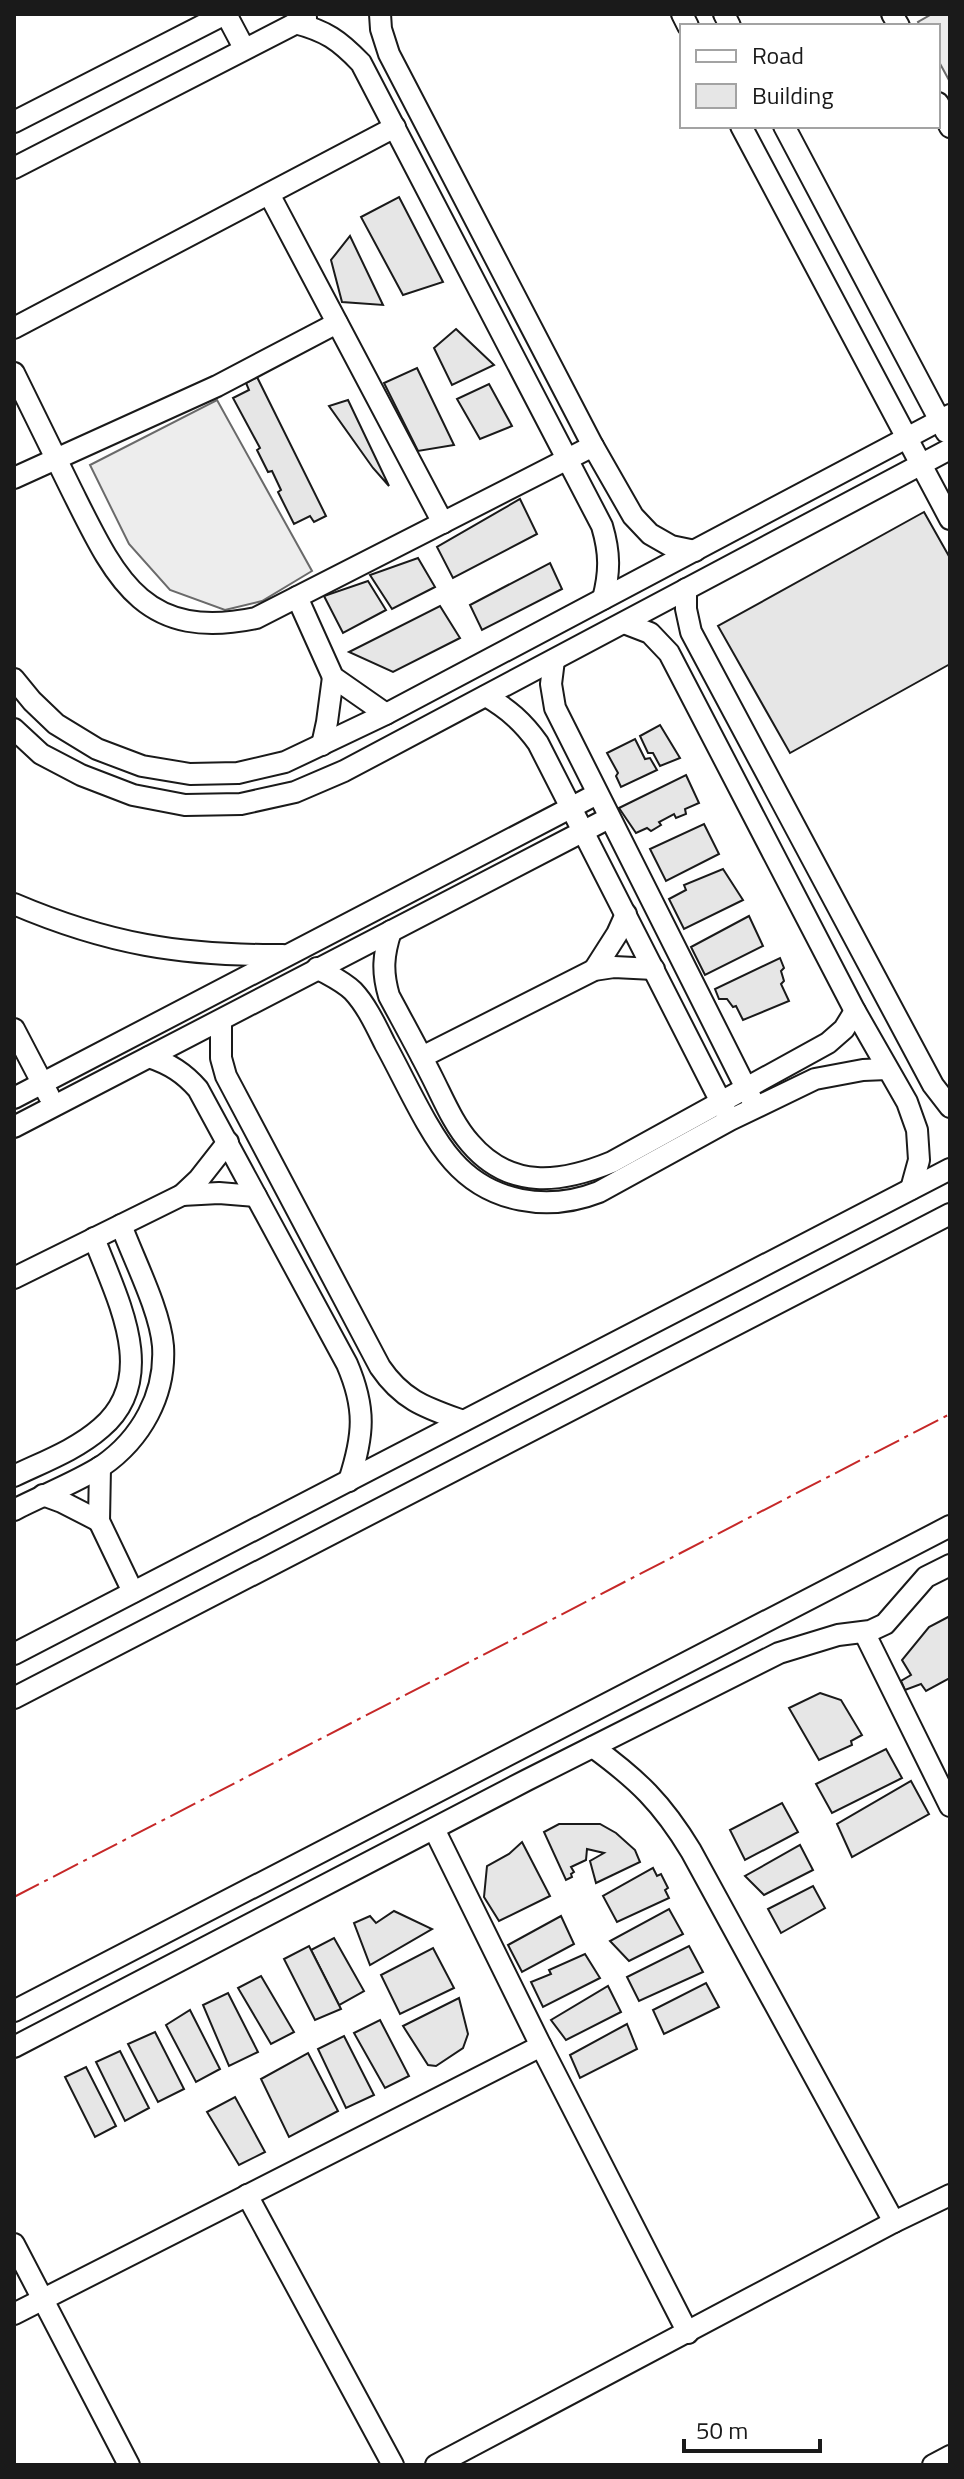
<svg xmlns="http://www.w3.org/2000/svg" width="964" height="2479" viewBox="0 0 964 2479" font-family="'Titillium Web',sans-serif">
	<rect width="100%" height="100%" fill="#fff"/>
	<!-- built -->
	<g fill="#ededed" stroke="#6a6a6a" stroke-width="2">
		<polygon points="932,14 950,14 950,82 938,60 938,26 920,26 918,22"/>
		<polygon points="217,400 312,571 262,601 225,610 170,590 129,544 90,465"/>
	</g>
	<!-- building -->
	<g fill="#e6e6e6" stroke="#1a1a1a" stroke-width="2">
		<polygon points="399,197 443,282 403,295 361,217"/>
		<polygon points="350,236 383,305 342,302 331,260"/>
		<polygon points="456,329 494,365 452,385 434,348"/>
		<polygon points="417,368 454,445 418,451 384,383"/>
		<polygon points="257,377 326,516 314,522 310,516 294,524 278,492 281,490 272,471 268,472 257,450 260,448 233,398 249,390 246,383"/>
		<polygon points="489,384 512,426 480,439 457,399"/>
		<polygon points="348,400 389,486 373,468 329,406"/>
		<polygon points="520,499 537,534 453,578 437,547"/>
		<polygon points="924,512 950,558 950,664 790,753 718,626"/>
		<polygon points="418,558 435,587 392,609 370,575"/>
		<polygon points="550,563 562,589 482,630 470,605"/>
		<polygon points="368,581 386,610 343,633 324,596"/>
		<polygon points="440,606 460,638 393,672 349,652"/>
		<polygon points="660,725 680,758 660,766 653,753 648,753 640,736"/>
		<polygon points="635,739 645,759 650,758 657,770 621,787 616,776 618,773 607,753"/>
		<polygon points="686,775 699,803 685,809 686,814 676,818 674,814 659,822 661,825 651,831 647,828 636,833 619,808"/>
		<polygon points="704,824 719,854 666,881 650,849"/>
		<polygon points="723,869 743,900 684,929 669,899 686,890 684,885"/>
		<polygon points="749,916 763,946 705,975 691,947"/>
		<polygon points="780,958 784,968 781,971 784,981 781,984 789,1001 743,1020 736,1006 733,1007 727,999 719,999 715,989"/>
		<polygon points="950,1616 950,1678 926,1691 921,1684 905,1690 901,1681 911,1675 902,1660 929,1627"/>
		<polygon points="820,1693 841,1700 862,1735 851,1741 852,1745 819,1760 789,1708"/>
		<polygon points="886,1749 902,1778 832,1813 816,1784"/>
		<polygon points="911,1781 929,1814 852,1857 837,1824"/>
		<polygon points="782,1803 798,1832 745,1860 730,1830"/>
		<polygon points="559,1824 600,1824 616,1833 635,1850 640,1862 596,1883 590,1861 604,1853 587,1849 586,1860 571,1867 574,1872 571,1874 572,1877 566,1880 544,1832"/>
		<polygon points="522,1842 550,1896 499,1921 484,1897 487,1866 509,1854"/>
		<polygon points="800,1845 813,1870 764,1895 745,1876"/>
		<polygon points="653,1868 657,1876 661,1874 668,1888 665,1890 669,1898 617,1922 603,1896"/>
		<polygon points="813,1886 825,1908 781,1933 768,1909"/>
		<polygon points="669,1909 683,1934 629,1961 610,1941"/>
		<polygon points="394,1911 432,1929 370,1965 354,1923 370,1916 376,1923"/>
		<polygon points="561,1916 574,1944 522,1972 508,1945"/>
		<polygon points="334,1938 364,1991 339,2005 311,1950"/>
		<polygon points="309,1946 341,2009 315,2020 284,1959"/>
		<polygon points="689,1946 703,1972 639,2001 627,1977"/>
		<polygon points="433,1948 454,1988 400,2014 381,1975"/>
		<polygon points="585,1954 600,1978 543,2007 531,1982 551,1974 549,1970"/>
		<polygon points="261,1976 294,2032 271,2044 238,1988"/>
		<polygon points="706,1983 719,2007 664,2034 653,2010"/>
		<polygon points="608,1986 621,2012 566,2040 551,2020"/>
		<polygon points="228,1993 258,2052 229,2066 203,2005"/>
		<polygon points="459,1998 468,2034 463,2048 436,2066 428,2065 403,2026"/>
		<polygon points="190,2010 220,2069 196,2082 166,2025"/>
		<polygon points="380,2020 409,2076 385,2088 354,2033"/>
		<polygon points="627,2024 637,2049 580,2078 570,2055"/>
		<polygon points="155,2032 184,2089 158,2102 128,2044"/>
		<polygon points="344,2036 374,2095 346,2108 318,2049"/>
		<polygon points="120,2051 149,2108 125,2121 96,2062"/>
		<polygon points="308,2053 338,2111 289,2137 261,2079"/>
		<polygon points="86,2067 116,2126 95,2137 65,2077"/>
		<polygon points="235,2097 265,2152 239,2165 207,2112"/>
	</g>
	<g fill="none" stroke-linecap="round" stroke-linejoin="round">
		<!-- minor casing -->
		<g stroke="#1a1a1a" stroke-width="24">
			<g id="minor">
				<polyline points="226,14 244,48"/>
				<polyline points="380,14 381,29 389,54 593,446 633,516 650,534 671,546 695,551"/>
				<polyline points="682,14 688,26"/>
				<polyline points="724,14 730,26"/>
				<polyline points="892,14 899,26"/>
				<path d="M295,23C326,31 339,40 361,63L602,526C610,553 610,572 603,599"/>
				<polyline points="938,103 950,127"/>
				<polyline points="14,122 225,14"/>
				<polyline points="741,126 950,519"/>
				<polyline points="784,126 946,432"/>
				<polyline points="14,168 306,18"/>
				<polyline points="269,194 443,523"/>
				<polyline points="14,328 395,127"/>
				<path d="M14,373C33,412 52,451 71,489C115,577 142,642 256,618L593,446"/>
				<polyline points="14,478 217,386 337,323"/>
				<polyline points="686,589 686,609 691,632 933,1085 950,1107"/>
				<polyline points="297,597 333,677 386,714"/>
				<polyline points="624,623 650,633 669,653 855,1011 907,1102 917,1130 919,1160 911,1189"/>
				<polyline points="554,660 551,684 555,708 752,1100"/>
				<polyline points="14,679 32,701 56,724 97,749 142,766 190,774 238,773 285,762 386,714 950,415"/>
				<path d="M486,696C508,709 523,722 538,743L725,1110"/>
				<polyline points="14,729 41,754 81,775 133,795 185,805 241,804 295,792 344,771 950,449"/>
				<polyline points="322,745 327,722 333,677"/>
				<path d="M14,904C108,944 181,956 283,955"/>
				<path d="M391,931C383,955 382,972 389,996C404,1024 419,1051 433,1079C444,1101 454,1125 470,1143C510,1190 561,1183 612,1162L828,1043L844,1029L855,1011"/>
				<path d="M317,968C329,975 343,981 353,991C367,1006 376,1026 385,1044C404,1078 428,1133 453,1161C490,1203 548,1212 599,1192L730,1120L815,1079L863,1070L887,1069"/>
				<polyline points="594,970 617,934 626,914"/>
				<path d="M221,1022V1058L226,1076L380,1367C403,1401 427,1408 463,1421"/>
				<polyline points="14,1029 49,1096"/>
				<path d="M149,1057C170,1064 184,1073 198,1089L347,1364C366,1408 364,1435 349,1481"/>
				<polyline points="422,1057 594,970 614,967 654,969"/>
				<polyline points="14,1098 597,794"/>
				<polyline points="14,1127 609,818"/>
				<polyline points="182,1195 219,1193 256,1196"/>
				<polyline points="14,1278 182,1195 199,1179 228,1142"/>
				<polyline points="100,1467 99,1521 133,1592"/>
				<path d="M14,1476C43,1462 76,1450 101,1428C161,1377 116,1297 94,1238"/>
				<polyline points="43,1495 62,1502 99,1521"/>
				<path d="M14,1510C43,1495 75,1483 102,1466C141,1439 166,1395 163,1346C160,1310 134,1260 121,1225"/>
				<polyline points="864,1632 950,1806"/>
				<polyline points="14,1654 950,1169"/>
				<polyline points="14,1698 950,1214"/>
				<path d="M593,1747C638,1780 662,1803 691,1851L894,2222"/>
				<polyline points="434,1829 541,2046 688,2333"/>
				<polyline points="14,2011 950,1526"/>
				<polyline points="14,2047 527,1780 779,1653 838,1635 870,1631 885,1624 926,1577 950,1565"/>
				<polyline points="247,2195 393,2465"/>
				<polyline points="14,2244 129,2465"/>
				<polyline points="14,2314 541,2046"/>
				<polyline points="436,2465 894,2222 950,2195"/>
				<polyline points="933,2465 950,2456"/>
			</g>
		</g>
		<!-- minor -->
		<use href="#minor" stroke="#fff" stroke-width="20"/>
		<!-- power -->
		<polyline stroke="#c62828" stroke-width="2" stroke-dasharray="28 6 4 6" stroke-linecap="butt" points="14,1897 950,1414"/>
	</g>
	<!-- border -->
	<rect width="964" height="2479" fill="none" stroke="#1a1a1a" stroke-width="32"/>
	<!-- legend -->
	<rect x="680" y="24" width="260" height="104" fill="#ffffff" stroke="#a3a3a3" stroke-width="2"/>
	<rect x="696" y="50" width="40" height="12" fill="#ffffff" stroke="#a3a3a3" stroke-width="2"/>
	<text x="752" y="64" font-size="24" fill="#1a1a1a">Road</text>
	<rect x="696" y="84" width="40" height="24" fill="#e6e6e6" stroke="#a3a3a3" stroke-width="2"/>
	<text x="752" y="104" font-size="24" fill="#1a1a1a">Building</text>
	<!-- scale -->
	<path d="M684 2439v12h136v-12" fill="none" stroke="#1a1a1a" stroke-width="4"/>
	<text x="696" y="2439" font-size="24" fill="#1a1a1a" stroke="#ffffff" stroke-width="6" paint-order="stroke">50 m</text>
</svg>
